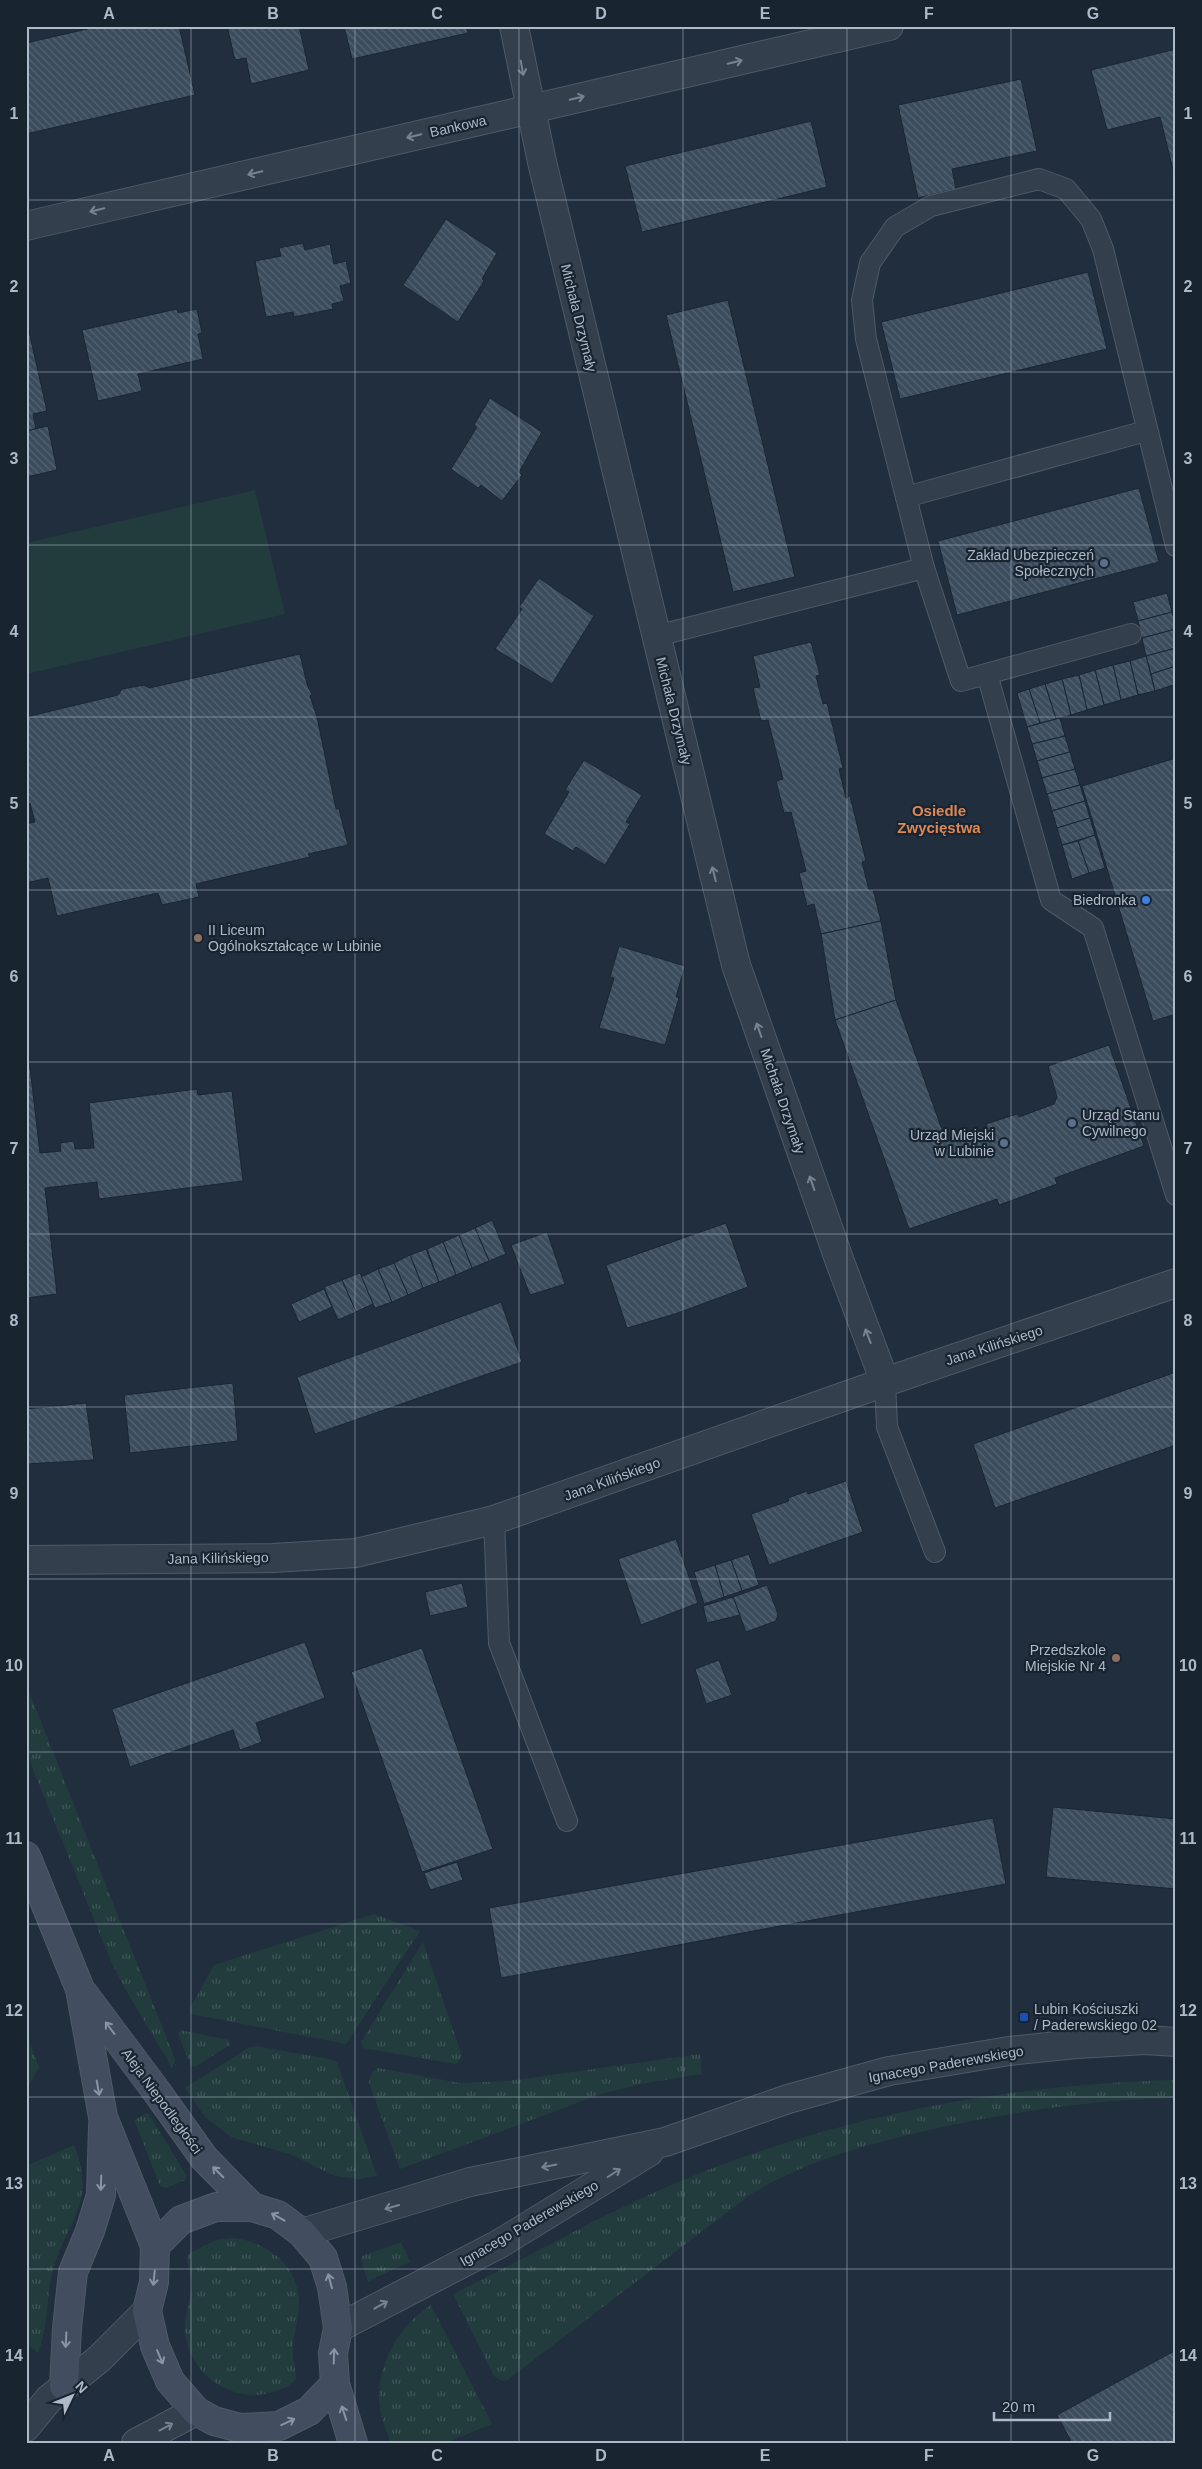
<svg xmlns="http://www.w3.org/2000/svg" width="1202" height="2469" viewBox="0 0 1202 2469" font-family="Helvetica,sans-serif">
	<defs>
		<pattern id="grass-tufts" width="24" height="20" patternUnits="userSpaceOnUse" patternTransform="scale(1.25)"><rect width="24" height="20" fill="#223c3e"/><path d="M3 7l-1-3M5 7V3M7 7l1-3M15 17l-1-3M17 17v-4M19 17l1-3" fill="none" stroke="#405659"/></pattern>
		<pattern id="building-back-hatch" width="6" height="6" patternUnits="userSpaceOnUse" patternTransform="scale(1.25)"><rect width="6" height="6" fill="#3b4c5d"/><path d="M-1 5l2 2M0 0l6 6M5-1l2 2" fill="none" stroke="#556473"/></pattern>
	</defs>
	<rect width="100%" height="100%" fill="#202e3d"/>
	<!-- grass -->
	<g fill="url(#grass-tufts)">
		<polygon points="26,1684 173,2054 175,2061 172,2068 124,1987 110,1959 26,1752"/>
		<polygon points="374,1914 420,1931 346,2044 191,2014 189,2010 214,1965"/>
		<polygon points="423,1942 462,2056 456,2064 363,2048 361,2042"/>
		<polygon points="180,2030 229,2040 230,2045 195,2067 191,2066 178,2034"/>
		<polygon points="26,2032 39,2067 26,2091"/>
		<polygon points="256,2046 329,2059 337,2062 377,2176 360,2179 335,2176 289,2154 231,2137 205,2117 185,2088 248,2048"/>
		<polygon points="700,2054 702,2074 641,2084 601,2094 400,2169 369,2083 371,2073 378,2068 460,2083 508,2081"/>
		<path d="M1176,2080V2098C1091,2100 1007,2112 925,2131C864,2145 804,2162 751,2194L506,2381H502L494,2376L453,2294C527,2258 600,2215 676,2183C832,2117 1006,2084 1176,2080Z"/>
		<polygon points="148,2113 187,2176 185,2180 166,2188 160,2186 134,2120"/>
		<path d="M74,2145C98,2205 65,2221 52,2275C46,2300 48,2328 38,2353L26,2344V2166Z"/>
		<path d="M233,2238C268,2242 298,2265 299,2302C299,2318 294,2333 293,2348C292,2359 296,2368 296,2379C288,2389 267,2395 254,2395C219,2395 186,2365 185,2330C184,2314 191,2299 192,2284C192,2274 185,2262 188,2254L216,2240Z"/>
		<polygon points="401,2242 410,2262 368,2281 361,2261 362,2256"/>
		<path d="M431,2305L492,2424L445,2443H391C387,2432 382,2421 380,2410C374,2368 397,2327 431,2305Z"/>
	</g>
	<!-- garden -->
	<polygon fill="#223c3e" points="255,490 285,614 26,674 26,543"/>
	<!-- building -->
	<g fill="url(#building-back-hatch)" stroke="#1b2633">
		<polygon points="100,26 179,26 195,95 26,134 26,43"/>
		<polygon points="227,26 299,26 309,70 251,84 246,58 235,60"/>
		<polygon points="344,26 466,26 468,33 352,59"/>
		<polygon points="1176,49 1176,182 1160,117 1107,130 1091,70"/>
		<polygon points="1021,79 1037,151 952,169 956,189 918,198 898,105"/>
		<polygon points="811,121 827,187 642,232 625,166"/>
		<polygon points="446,219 497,253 482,279 484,281 458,322 403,285"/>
		<polygon points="303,243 305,250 330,244 334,264 346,261 351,283 340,286 344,301 332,304 333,309 294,317 293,312 266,317 255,261 281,256 279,248"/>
		<polygon points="1088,272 1107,349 900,399 881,322"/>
		<polygon points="728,300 795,577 733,592 666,315"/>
		<polygon points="177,309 178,313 197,309 202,333 198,334 203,359 138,374 142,391 98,401 82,330"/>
		<polygon points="26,318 47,411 33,414 36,429 26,431"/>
		<polygon points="490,398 542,432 519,472 522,475 502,501 481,485 478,488 451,469 477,427 474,425"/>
		<polygon points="48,426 57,470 26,477 26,431"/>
		<polygon points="1139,488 1159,562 957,615 938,541"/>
		<polygon points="539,578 594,616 552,684 495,649 522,609 519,607"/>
		<polygon points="1167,593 1172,612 1138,621 1133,602"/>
		<polygon points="1172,612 1176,629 1142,638 1138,621"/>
		<polygon points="1176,629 1176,648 1146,656 1142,638"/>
		<polygon points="811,642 820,675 816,676 823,704 827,703 843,768 839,769 846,798 850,796 866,861 862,862 869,890 873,889 881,921 821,934 814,904 807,906 799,873 806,871 791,812 784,813 776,781 783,779 768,720 761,721 753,688 760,687 753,656"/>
		<polygon points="1176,648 1176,666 1151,674 1146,656"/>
		<polygon points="300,654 307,684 312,695 310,696 317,717 336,809 339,809 348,845 308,854 310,857 196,884 199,897 162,905 158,893 57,916 48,878 26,883 26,824 35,822 30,803 28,804 26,798 28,793 26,787 26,717 118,695 122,689 144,685 149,688"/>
		<polygon points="1146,656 1155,691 1138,695 1130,661"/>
		<polygon points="1130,661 1138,695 1121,700 1113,665"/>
		<polygon points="1113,665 1121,700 1104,705 1095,670"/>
		<polygon points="1176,666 1176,684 1155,691 1151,674"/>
		<polygon points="1095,670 1104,705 1087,710 1079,675"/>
		<polygon points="1079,675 1087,710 1071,715 1062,679"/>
		<polygon points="1062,679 1071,715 1056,719 1045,684"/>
		<polygon points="1045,684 1056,719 1040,723 1029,689"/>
		<polygon points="1029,689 1040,723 1027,727 1017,693"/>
		<polygon points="1060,718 1065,736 1032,744 1027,727"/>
		<polygon points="1065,736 1070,752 1037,761 1032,744"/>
		<polygon points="1070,752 1075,769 1042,778 1037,761"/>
		<polygon points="1176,758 1176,1014 1153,1021 1082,786"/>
		<polygon points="584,760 642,795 626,822 630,824 605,865 576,847 573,851 544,834 569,792 565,790"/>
		<polygon points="1075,769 1080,785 1047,794 1042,778"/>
		<polygon points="1080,785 1085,801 1052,811 1047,794"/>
		<polygon points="1085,801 1090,818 1057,828 1052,811"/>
		<polygon points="1090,818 1095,835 1062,845 1057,828"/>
		<polygon points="1095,835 1105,868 1089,873 1078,841"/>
		<polygon points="1078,841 1089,873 1072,879 1062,845"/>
		<polygon points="881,921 896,1000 835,1020 821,934"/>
		<polygon points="619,946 685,966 676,997 679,998 665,1045 599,1028 614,978 610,977"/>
		<polygon points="896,1000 945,1138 952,1142 987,1128 986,1124 1017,1114 1019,1117 1054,1104 1057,1097 1048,1066 1109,1045 1144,1146 1055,1178 1057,1184 999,1205 997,1199 909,1229 835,1020"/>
		<polygon points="26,1033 40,1153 61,1151 60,1143 74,1141 75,1149 94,1148 89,1103 197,1089 198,1095 232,1091 243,1181 99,1199 97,1182 45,1188 57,1294 26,1298"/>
		<polygon points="492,1220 506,1254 489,1261 475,1228"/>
		<polygon points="726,1223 748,1287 675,1314 627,1328 606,1265"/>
		<polygon points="475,1228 489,1261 472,1268 459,1235"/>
		<polygon points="547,1232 565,1284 530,1295 511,1245"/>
		<polygon points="459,1235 472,1268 456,1275 443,1242"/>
		<polygon points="443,1242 456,1275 439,1282 427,1249"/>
		<polygon points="426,1249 439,1282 423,1288 410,1255"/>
		<polygon points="410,1255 423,1288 408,1295 394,1263"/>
		<polygon points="394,1263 408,1295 392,1302 378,1269"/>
		<polygon points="378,1269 392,1302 375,1308 361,1277"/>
		<polygon points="360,1273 373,1304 356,1312 342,1280"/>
		<polygon points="342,1280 356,1312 338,1320 324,1287"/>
		<polygon points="324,1289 332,1307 299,1322 291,1304"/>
		<polygon points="501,1302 522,1362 315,1434 297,1377"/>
		<polygon points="1176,1372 1176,1445 995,1508 973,1444"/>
		<polygon points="233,1383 238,1441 130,1453 124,1395"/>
		<polygon points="86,1403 94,1460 26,1464 26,1409"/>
		<polygon points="846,1481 863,1532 769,1565 751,1514 789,1501 788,1498 807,1491 808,1494"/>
		<polygon points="676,1539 698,1603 641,1625 618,1559"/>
		<polygon points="749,1554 759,1585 742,1591 731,1560"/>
		<polygon points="731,1560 742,1591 724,1597 715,1565"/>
		<polygon points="715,1565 724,1597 704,1604 694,1572"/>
		<polygon points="462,1583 468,1607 430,1616 425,1592"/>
		<polygon points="767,1585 778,1614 776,1621 746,1632 733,1597"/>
		<polygon points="733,1597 740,1615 707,1623 703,1606"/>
		<polygon points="305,1642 325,1698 256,1723 262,1742 240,1750 233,1730 130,1767 112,1709"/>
		<polygon points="422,1648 493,1849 422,1872 351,1672"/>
		<polygon points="719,1660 732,1695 706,1704 695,1669"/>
		<polygon points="1053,1807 1176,1819 1176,1889 1046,1877"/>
		<polygon points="993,1818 1006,1884 501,1978 489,1908"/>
		<polygon points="457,1862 463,1880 430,1890 424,1873"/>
		<polygon points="1176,2350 1176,2443 1072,2443 1057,2415"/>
	</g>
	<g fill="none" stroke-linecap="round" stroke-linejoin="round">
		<!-- service casing -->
		<g stroke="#4f5a67" stroke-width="22">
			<g id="service">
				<polyline points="906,497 1146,431"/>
				<polyline points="924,568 961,681 1131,634"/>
				<polyline points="656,636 924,568 866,339 862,300 870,263 895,227 931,206 1039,179 1066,189 1091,219 1103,249 1176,546"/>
				<polyline points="987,674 1051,900 1093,928 1176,1195"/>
				<polyline points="885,1382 887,1427 935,1552"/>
				<polyline points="494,1520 499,1643 567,1821"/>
			</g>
		</g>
		<!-- minor casing -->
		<g stroke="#4f5a67" stroke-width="30">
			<g id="minor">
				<polyline points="514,26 542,162 736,965 840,1262 885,1382"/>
				<polyline points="26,226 889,26"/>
				<polyline points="26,1560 273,1558 356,1553 494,1520 885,1382 1176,1283"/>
			</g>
		</g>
		<!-- tertiary casing -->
		<g stroke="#4f5a67" stroke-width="30">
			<g id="tertiary">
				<polyline points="302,2233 470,2182 665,2142 788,2099 889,2071 1009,2051 1076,2044 1146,2040 1176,2042"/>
				<polyline points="338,2328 499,2244 649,2152"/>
				<polyline points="26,2427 49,2399 99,2359 147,2311"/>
				<polyline points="136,2443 196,2411"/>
			</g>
		</g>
		<!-- secondary casing -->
		<g stroke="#4f5a67" stroke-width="30">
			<g id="secondary">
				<polyline points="26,1856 80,1989 103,2117 155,2246"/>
				<polyline points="83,1993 157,2092 204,2158 252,2207"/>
				<polyline points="335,2384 309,2411 279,2426 240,2428 214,2421 196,2411 170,2381 155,2346 147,2311 154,2282 155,2246 181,2220 216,2207 252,2207 278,2215 302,2233 323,2258 332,2287 338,2328 333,2353 335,2384 353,2443"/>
				<polyline points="64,2386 67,2328 73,2272 90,2231 101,2195 103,2126"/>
			</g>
		</g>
		<!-- service -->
		<use href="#service" stroke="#343f4d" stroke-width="20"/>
		<!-- minor -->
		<use href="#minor" stroke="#343f4d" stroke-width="28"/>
		<!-- tertiary -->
		<use href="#tertiary" stroke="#343f4d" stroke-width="28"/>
		<!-- secondary -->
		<use href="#secondary" stroke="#424e60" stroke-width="28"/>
	</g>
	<!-- one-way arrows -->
	<defs><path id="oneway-shaft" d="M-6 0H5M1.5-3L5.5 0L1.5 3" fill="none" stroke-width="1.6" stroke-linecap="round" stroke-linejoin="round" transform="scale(1.25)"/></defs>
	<g stroke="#788391">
		<use href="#oneway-shaft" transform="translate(735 62) rotate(-13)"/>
		<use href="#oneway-shaft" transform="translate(522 68) rotate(80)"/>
		<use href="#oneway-shaft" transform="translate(577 98) rotate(-13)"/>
		<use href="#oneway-shaft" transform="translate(414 136) rotate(167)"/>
		<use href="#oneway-shaft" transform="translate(255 173) rotate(167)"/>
		<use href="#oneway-shaft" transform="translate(97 210) rotate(167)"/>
		<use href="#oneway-shaft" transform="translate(714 874) rotate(-104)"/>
		<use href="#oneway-shaft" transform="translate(759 1030) rotate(-109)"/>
		<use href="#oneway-shaft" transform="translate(812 1183) rotate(-109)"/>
		<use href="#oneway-shaft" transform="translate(868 1336) rotate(-111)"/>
		<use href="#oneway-shaft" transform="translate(549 2166) rotate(168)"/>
		<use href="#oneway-shaft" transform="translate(614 2173) rotate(-32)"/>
		<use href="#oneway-shaft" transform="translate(392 2207) rotate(164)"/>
		<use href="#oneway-shaft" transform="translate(381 2305) rotate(-29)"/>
		<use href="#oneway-shaft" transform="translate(166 2427) rotate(-28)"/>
	</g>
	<g stroke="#8994a4">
		<use href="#oneway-shaft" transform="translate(110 2028) rotate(-127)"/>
		<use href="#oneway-shaft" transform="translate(98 2088) rotate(80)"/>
		<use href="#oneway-shaft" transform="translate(218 2172) rotate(-135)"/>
		<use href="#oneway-shaft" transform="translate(101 2183) rotate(92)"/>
		<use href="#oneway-shaft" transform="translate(278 2217) rotate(-151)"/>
		<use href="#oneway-shaft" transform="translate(154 2278) rotate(96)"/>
		<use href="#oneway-shaft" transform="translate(330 2281) rotate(-105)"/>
		<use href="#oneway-shaft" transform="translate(66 2340) rotate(93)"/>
		<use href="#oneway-shaft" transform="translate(334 2356) rotate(-88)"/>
		<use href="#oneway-shaft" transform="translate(160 2357) rotate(67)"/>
		<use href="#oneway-shaft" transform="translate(344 2413) rotate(-108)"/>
		<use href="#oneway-shaft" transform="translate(288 2422) rotate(-25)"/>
	</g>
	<!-- grid -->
	<path fill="none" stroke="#afbac9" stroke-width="1" stroke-opacity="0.55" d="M191,26V2443M355,26V2443M519,26V2443M683,26V2443M847,26V2443M1011,26V2443M26,200H1176M26,372H1176M26,545H1176M26,717H1176M26,890H1176M26,1062H1176M26,1234H1176M26,1407H1176M26,1579H1176M26,1752H1176M26,1924H1176M26,2097H1176M26,2269H1176"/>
	<!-- markers -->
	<g fill="#5c6f8a" stroke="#192431" stroke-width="2">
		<circle cx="1104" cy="563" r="5"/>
		<circle cx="1072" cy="1123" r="5"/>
		<circle cx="1004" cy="1143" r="5"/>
	</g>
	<circle fill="#3f7fe0" stroke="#192431" stroke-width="2" cx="1146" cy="900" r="5"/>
	<g fill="#8d6e63" stroke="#192431" stroke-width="2">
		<circle cx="198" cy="938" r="5"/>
		<circle cx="1116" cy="1658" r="5"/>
	</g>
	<rect fill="#1a4fb4" stroke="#192431" stroke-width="2" x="1019" y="2012" width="10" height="10" rx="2.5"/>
	<g text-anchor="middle" stroke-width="4.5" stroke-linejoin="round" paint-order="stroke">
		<!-- street labels -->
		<g font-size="14" fill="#afbac9" stroke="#192431">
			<text transform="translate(458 126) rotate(-13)" y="5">Bankowa</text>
			<text transform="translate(579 318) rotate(76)" y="5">Michała Drzymały</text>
			<text transform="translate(674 711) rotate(76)" y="5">Michała Drzymały</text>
			<text transform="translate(783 1101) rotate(71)" y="5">Michała Drzymały</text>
			<text transform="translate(994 1345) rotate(-18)" y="5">Jana Kilińskiego</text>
			<text transform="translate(612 1479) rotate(-20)" y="5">Jana Kilińskiego</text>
			<text transform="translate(218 1558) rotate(-1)" y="5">Jana Kilińskiego</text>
			<text transform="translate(946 2064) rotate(-10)" y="5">Ignacego Paderewskiego</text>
			<text transform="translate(162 2101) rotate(54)" y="5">Aleja Niepodległości</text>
			<text transform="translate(529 2223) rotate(-30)" y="5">Ignacego Paderewskiego</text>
		</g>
		<!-- poi labels -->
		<g font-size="14" fill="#afbac9" stroke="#192431" text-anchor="end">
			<text x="1094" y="560">Zakład Ubezpieczeń<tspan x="1094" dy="16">Społecznych</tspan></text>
			<text x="1136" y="905">Biedronka</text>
			<text x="208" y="935" text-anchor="start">II Liceum<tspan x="208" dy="16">Ogólnokształcące w Lubinie</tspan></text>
			<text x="1082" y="1120" text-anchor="start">Urząd Stanu<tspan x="1082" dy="16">Cywilnego</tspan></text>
			<text x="994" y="1140">Urząd Miejski<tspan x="994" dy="16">w Lubinie</tspan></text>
			<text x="1106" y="1655">Przedszkole<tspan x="1106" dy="16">Miejskie Nr 4</tspan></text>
			<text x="1034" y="2014" text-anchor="start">Lubin Kościuszki<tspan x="1034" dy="16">/ Paderewskiego 02</tspan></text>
		</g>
		<!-- neighbourhood labels -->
		<g font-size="15" font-weight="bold" fill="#de8955" stroke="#192431">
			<text x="939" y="816">Osiedle<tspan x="939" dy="17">Zwycięstwa</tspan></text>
		</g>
	</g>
	<!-- border -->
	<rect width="1202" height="2469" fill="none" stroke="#192431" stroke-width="55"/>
	<!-- north arrow -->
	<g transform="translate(72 2396) rotate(47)" stroke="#192431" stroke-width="4" paint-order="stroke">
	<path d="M0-4L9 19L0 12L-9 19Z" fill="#afbac9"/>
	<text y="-8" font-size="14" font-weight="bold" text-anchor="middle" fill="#afbac9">N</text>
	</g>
	<!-- scale -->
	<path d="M994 2412v8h116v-8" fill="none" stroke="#afbac9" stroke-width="2.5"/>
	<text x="1002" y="2412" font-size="15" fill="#afbac9" stroke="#192431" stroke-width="4" paint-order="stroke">20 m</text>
	<rect x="28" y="28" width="1146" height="2414" fill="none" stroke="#afbac9" stroke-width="2"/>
	<g font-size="16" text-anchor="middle" font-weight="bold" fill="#afbac9">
		<text x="109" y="19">A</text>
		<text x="273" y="19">B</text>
		<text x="437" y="19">C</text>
		<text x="601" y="19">D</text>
		<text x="765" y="19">E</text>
		<text x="929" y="19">F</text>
		<text x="1093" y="19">G</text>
		<text x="14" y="119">1</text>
		<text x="1188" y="119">1</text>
		<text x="14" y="292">2</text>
		<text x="1188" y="292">2</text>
		<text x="14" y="464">3</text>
		<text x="1188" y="464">3</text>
		<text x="14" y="637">4</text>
		<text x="1188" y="637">4</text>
		<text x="14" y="809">5</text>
		<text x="1188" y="809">5</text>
		<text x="14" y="982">6</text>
		<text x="1188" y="982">6</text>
		<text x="14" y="1154">7</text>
		<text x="1188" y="1154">7</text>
		<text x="14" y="1326">8</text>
		<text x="1188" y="1326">8</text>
		<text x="14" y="1499">9</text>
		<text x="1188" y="1499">9</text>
		<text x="14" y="1671">10</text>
		<text x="1188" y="1671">10</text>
		<text x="14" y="1844">11</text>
		<text x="1188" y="1844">11</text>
		<text x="14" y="2016">12</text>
		<text x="1188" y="2016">12</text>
		<text x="14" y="2189">13</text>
		<text x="1188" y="2189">13</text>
		<text x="14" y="2361">14</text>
		<text x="1188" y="2361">14</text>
		<text x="109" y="2461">A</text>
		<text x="273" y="2461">B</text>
		<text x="437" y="2461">C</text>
		<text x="601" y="2461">D</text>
		<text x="765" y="2461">E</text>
		<text x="929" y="2461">F</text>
		<text x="1093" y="2461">G</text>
	</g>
</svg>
